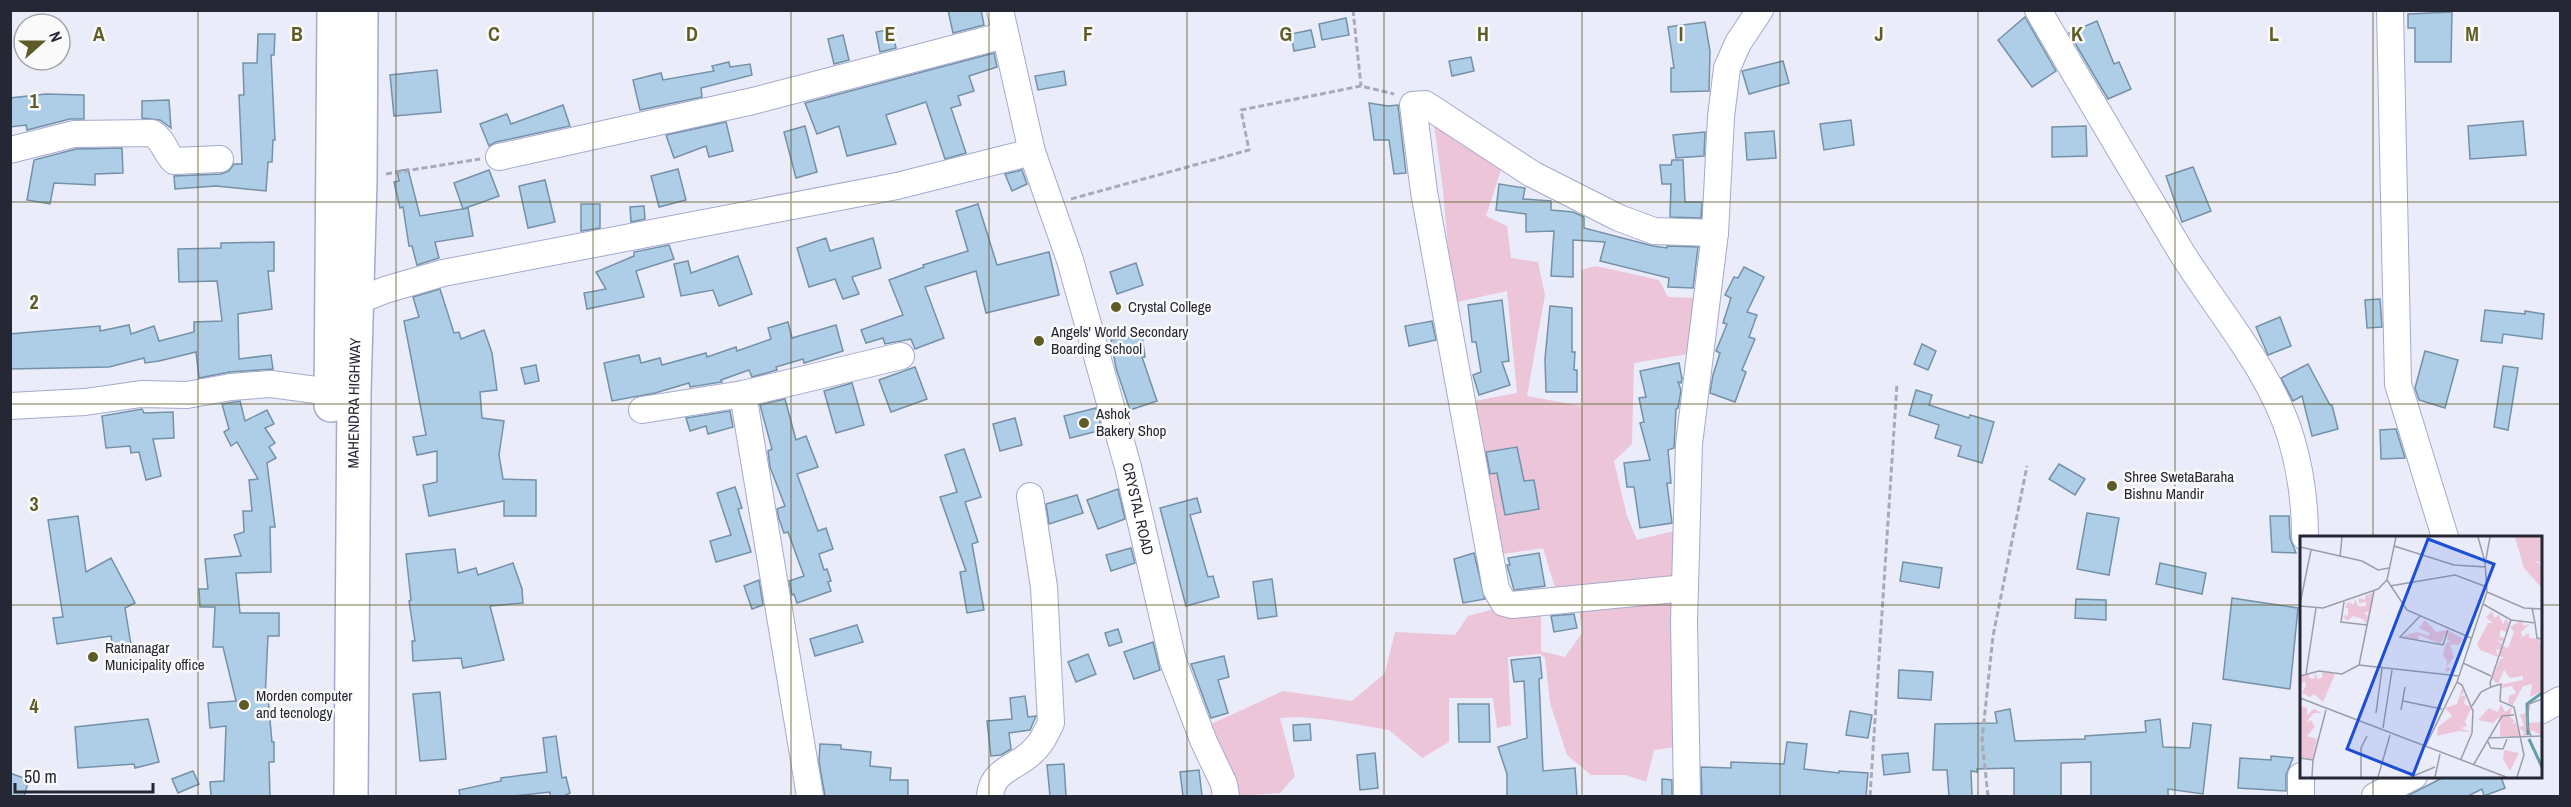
<svg xmlns="http://www.w3.org/2000/svg" width="2571" height="807" viewBox="0 0 2571 807" font-family="'Archivo Narrow',sans-serif">
	<rect width="100%" height="100%" fill="#eaecfa"/>
	<!-- green -->
	<g fill="#ecc5d9">
		<polygon points="1434,124 1502,167 1486,216 1507,226 1511,258 1538,262 1545,295 1527,396 1581,406 1581,270 1596,266 1659,280 1668,297 1698,298 1688,354 1634,363 1632,444 1614,461 1627,516 1637,540 1678,530 1678,582 1556,591 1543,548 1497,555 1469,402 1517,393 1507,291 1453,303 1443,190"/>
		<polygon points="1675,604 1676,747 1654,750 1646,782 1626,775 1591,775 1567,755 1550,703 1545,658 1540,654 1508,657 1511,725 1497,728 1493,698 1449,698 1449,742 1422,758 1389,730 1331,720 1299,717 1280,718 1295,776 1280,793 1236,796 1207,726 1283,691 1352,701 1385,673 1395,632 1455,635 1468,616 1494,609 1541,615 1541,651 1565,657 1582,633 1579,607"/>
	</g>
	<!-- building -->
	<g fill="#aecde6" stroke="#7491a8" stroke-width="1.5">
		<polygon points="948,10 981,10 984,25 953,33"/>
		<polygon points="2452,12 2451,62 2415,62 2415,28 2408,28 2408,14"/>
		<polygon points="2025,17 2056,71 2032,87 1998,40"/>
		<polygon points="1346,18 1349,35 1322,40 1319,24"/>
		<polygon points="2097,21 2114,64 2119,62 2131,89 2108,99 2069,33"/>
		<polygon points="1705,22 1710,51 1709,91 1671,92 1671,68 1674,68 1668,27"/>
		<polygon points="892,29 896,48 880,52 876,32"/>
		<polygon points="1311,30 1315,47 1294,51 1291,34"/>
		<polygon points="258,34 275,34 274,55 271,55 275,140 273,140 272,162 268,162 266,191 216,186 175,189 174,176 221,174 229,171 234,164 242,164 239,95 244,95 243,63 257,63"/>
		<polygon points="843,35 849,60 834,64 828,39"/>
		<polygon points="994,53 997,67 969,76 974,91 958,96 961,105 951,108 966,153 945,159 926,102 886,115 896,144 847,156 839,126 817,134 805,103"/>
		<polygon points="1471,57 1474,71 1452,76 1449,61"/>
		<polygon points="1783,61 1789,83 1749,94 1742,71"/>
		<polygon points="729,62 730,67 750,64 752,75 701,88 702,97 640,110 633,80 661,73 663,80 714,71 712,66"/>
		<polygon points="437,70 441,112 394,116 390,75"/>
		<polygon points="1064,71 1066,85 1038,90 1035,76"/>
		<polygon points="46,94 84,95 84,119 70,119 27,130 26,125 10,127 10,98"/>
		<polygon points="169,100 171,128 160,120 142,118 142,101"/>
		<polygon points="1369,103 1388,106 1398,105 1406,173 1394,174 1389,140 1374,140"/>
		<polygon points="563,105 570,126 496,142 489,146 480,124 507,114 511,124"/>
		<polygon points="1851,120 1854,145 1824,150 1820,124"/>
		<polygon points="2523,121 2526,155 2470,159 2468,126"/>
		<polygon points="726,122 733,151 709,157 706,146 674,158 666,135"/>
		<polygon points="805,126 817,172 796,178 784,132"/>
		<polygon points="2086,126 2087,156 2052,157 2052,127"/>
		<polygon points="1774,131 1776,158 1747,160 1745,133"/>
		<polygon points="1705,132 1704,156 1676,158 1673,135"/>
		<polygon points="122,148 123,173 95,174 95,185 54,183 50,204 27,200 34,160 76,149"/>
		<polygon points="1672,160 1683,160 1685,202 1702,202 1701,218 1670,217 1671,184 1662,184 1660,165 1671,165"/>
		<polygon points="2193,167 2211,211 2182,222 2166,176"/>
		<polygon points="408,169 420,216 468,208 473,236 435,242 439,258 417,265 412,246 409,246 403,207 400,208 394,182 399,181 397,171"/>
		<polygon points="678,169 686,200 659,207 651,176"/>
		<polygon points="489,170 499,196 463,209 454,183"/>
		<polygon points="1022,170 1027,184 1012,191 1005,174"/>
		<polygon points="545,180 555,222 528,228 519,186"/>
		<polygon points="1499,184 1525,188 1523,199 1551,201 1551,210 1573,212 1584,217 1584,228 1653,246 1667,248 1667,246 1698,247 1693,288 1668,287 1669,278 1600,261 1605,242 1573,240 1573,277 1551,276 1554,231 1526,232 1526,214 1496,210"/>
		<polygon points="581,204 600,204 600,228 581,231"/>
		<polygon points="978,204 997,265 1049,252 1059,295 986,313 976,271 925,287 944,338 915,349 911,339 885,344 883,338 866,343 861,330 903,315 889,280 924,267 923,265 968,251 956,211"/>
		<polygon points="644,206 645,219 631,222 630,207"/>
		<polygon points="826,238 830,251 873,238 881,268 852,277 859,294 843,299 835,279 809,287 797,248"/>
		<polygon points="274,242 274,271 268,271 272,309 238,314 239,359 271,355 273,369 230,372 199,378 196,352 159,361 145,363 144,358 109,367 10,369 10,334 100,326 100,331 129,325 131,334 154,326 159,341 194,332 194,322 222,321 217,281 179,282 178,249 221,248 221,243"/>
		<polygon points="669,245 674,259 636,271 644,297 587,309 584,293 606,289 596,272 634,256 634,252"/>
		<polygon points="738,256 752,294 719,306 713,290 681,296 674,264 688,261 691,273"/>
		<polygon points="1136,263 1143,285 1117,294 1110,272"/>
		<polygon points="1744,267 1764,277 1747,312 1757,315 1749,337 1755,339 1742,370 1746,372 1735,402 1710,393 1713,375 1720,353 1716,351 1727,324 1723,323 1731,298 1725,295 1734,277 1738,278"/>
		<polygon points="440,289 454,333 459,332 461,339 484,330 492,353 497,390 480,392 482,418 504,421 499,455 503,479 536,480 536,516 504,516 504,501 429,516 423,485 437,482 437,451 417,455 413,437 426,435 404,321 419,317 413,297"/>
		<polygon points="2380,299 2382,327 2367,328 2365,300"/>
		<polygon points="1502,300 1509,361 1502,362 1510,385 1479,395 1473,375 1481,372 1476,342 1472,342 1468,305"/>
		<polygon points="1550,306 1572,308 1572,352 1575,352 1574,370 1577,370 1577,392 1546,392 1545,359"/>
		<polygon points="2485,310 2525,314 2525,311 2544,314 2542,339 2503,334 2502,343 2481,341"/>
		<polygon points="2280,317 2291,346 2268,355 2256,327"/>
		<polygon points="1432,321 1436,340 1409,346 1405,326"/>
		<polygon points="788,322 792,338 836,325 843,351 804,363 803,359 776,367 777,370 752,377 749,370 721,380 722,382 690,387 689,383 655,393 612,401 604,363 639,355 641,363 660,358 662,365 706,353 707,357 736,347 737,351 771,339 768,328"/>
		<polygon points="1142,335 1145,357 1142,357 1157,401 1130,410 1116,368 1111,340"/>
		<polygon points="1922,344 1936,351 1928,370 1914,364"/>
		<polygon points="2425,351 2458,360 2445,408 2419,400 2415,388"/>
		<polygon points="1679,363 1682,379 1681,383 1678,382 1681,390 1678,408 1676,409 1674,448 1668,450 1671,483 1667,483 1672,523 1640,528 1634,487 1627,487 1624,463 1650,460 1640,423 1644,422 1639,398 1646,397 1640,371"/>
		<polygon points="2308,364 2330,405 2332,405 2338,429 2312,436 2302,396 2293,401 2281,378"/>
		<polygon points="536,365 539,381 525,384 521,368"/>
		<polygon points="2503,366 2518,368 2508,430 2494,427"/>
		<polygon points="915,367 927,399 891,412 879,380"/>
		<polygon points="852,383 864,425 836,433 824,391"/>
		<polygon points="1916,390 1932,395 1929,405 1969,418 1970,415 1994,422 1982,463 1958,456 1961,446 1935,438 1939,425 1909,415"/>
		<polygon points="785,399 796,440 806,436 818,467 797,474 818,531 826,528 833,549 819,554 824,570 827,569 831,581 828,582 831,591 797,603 794,594 792,595 789,581 804,576 788,532 784,533 779,519 777,509 785,506 770,467 768,451 772,449 760,405"/>
		<polygon points="240,401 245,421 267,410 274,424 265,428 275,443 269,447 276,458 267,463 275,527 270,527 271,572 236,573 240,613 279,613 279,636 268,636 265,699 268,698 272,742 274,742 274,762 269,762 270,796 211,796 210,782 224,781 226,726 210,728 208,703 236,701 223,647 213,647 215,607 200,607 199,589 208,589 205,559 241,556 234,535 244,532 243,511 252,511 249,480 258,479 237,442 231,446 224,432 229,429 222,404"/>
		<polygon points="1096,408 1102,430 1070,438 1064,416"/>
		<polygon points="142,409 144,413 173,412 174,438 153,439 161,476 146,480 139,452 131,453 130,446 106,448 102,416"/>
		<polygon points="730,411 733,427 708,434 706,426 690,431 686,418"/>
		<polygon points="1015,418 1022,445 1000,451 993,424"/>
		<polygon points="2396,429 2405,458 2381,459 2380,430"/>
		<polygon points="1517,447 1524,481 1534,480 1539,509 1505,515 1497,473 1490,474 1486,452"/>
		<polygon points="964,449 981,497 965,502 978,542 972,544 984,610 967,613 960,572 966,571 940,497 957,492 945,455"/>
		<polygon points="2059,464 2085,479 2075,495 2049,479"/>
		<polygon points="735,487 742,508 738,509 751,552 716,562 710,541 731,535 717,493"/>
		<polygon points="1118,489 1125,519 1098,529 1087,500"/>
		<polygon points="1077,495 1083,513 1049,524 1046,504"/>
		<polygon points="1197,498 1201,512 1190,515 1208,577 1213,576 1219,597 1186,606 1160,508"/>
		<polygon points="2087,513 2119,518 2109,575 2077,569"/>
		<polygon points="78,516 86,572 111,558 135,603 125,608 131,645 113,648 111,636 57,644 53,618 63,617 48,520"/>
		<polygon points="2270,516 2289,516 2290,538 2296,553 2272,552"/>
		<polygon points="1131,548 1135,563 1111,571 1106,555"/>
		<polygon points="455,549 458,573 476,568 478,575 513,563 522,589 523,603 490,606 504,660 463,668 461,658 413,661 412,641 415,641 409,601 411,600 406,554"/>
		<polygon points="1474,553 1485,599 1463,603 1454,559"/>
		<polygon points="1539,553 1545,586 1514,590 1507,565 1510,565 1508,558"/>
		<polygon points="1903,562 1942,568 1939,588 1900,581"/>
		<polygon points="2160,563 2206,573 2202,594 2156,584"/>
		<polygon points="1272,579 1277,616 1258,619 1253,582"/>
		<polygon points="759,580 763,605 752,609 744,586"/>
		<polygon points="2232,598 2298,608 2290,689 2223,679"/>
		<polygon points="2076,599 2106,600 2106,620 2075,618"/>
		<polygon points="1574,614 1577,628 1554,632 1551,616"/>
		<polygon points="857,625 863,642 815,656 810,639"/>
		<polygon points="1118,629 1122,642 1109,646 1105,633"/>
		<polygon points="1153,642 1160,670 1134,679 1124,652"/>
		<polygon points="1088,654 1096,674 1076,682 1068,662"/>
		<polygon points="1224,656 1229,677 1218,680 1228,713 1211,718 1191,664"/>
		<polygon points="1540,657 1542,678 1539,679 1543,771 1575,768 1577,796 1507,796 1507,774 1498,747 1527,738 1524,681 1514,682 1511,660"/>
		<polygon points="1899,670 1933,672 1931,700 1898,698"/>
		<polygon points="440,692 446,759 420,761 413,694"/>
		<polygon points="1025,696 1028,717 1036,716 1030,730 1009,733 1011,749 1001,755 991,756 987,721 1012,719 1010,698"/>
		<polygon points="1458,704 1489,704 1490,742 1459,742"/>
		<polygon points="2010,709 2015,741 2085,739 2085,736 2146,732 2145,721 2160,719 2163,747 2190,748 2193,723 2211,725 2203,794 2168,789 2168,796 2091,796 2091,762 2061,763 2061,796 2014,796 2014,768 1977,769 1977,772 1971,771 1972,796 1949,796 1947,770 1933,770 1935,724 1997,723 1995,712"/>
		<polygon points="1850,711 1872,715 1868,738 1846,735"/>
		<polygon points="148,719 159,762 135,768 134,764 78,768 75,727"/>
		<polygon points="1310,724 1311,740 1294,741 1293,725"/>
		<polygon points="556,736 562,778 566,777 570,793 564,796 550,796 550,792 514,796 460,796 459,790 501,781 501,778 547,772 543,738"/>
		<polygon points="1787,742 1807,744 1804,769 1839,773 1839,771 1868,773 1866,796 1702,796 1701,767 1731,768 1731,762 1784,764"/>
		<polygon points="820,744 841,745 841,749 871,752 870,766 891,768 890,780 908,780 908,796 825,796 819,762"/>
		<polygon points="1375,753 1378,788 1360,790 1357,755"/>
		<polygon points="1908,753 1910,772 1884,775 1882,755"/>
		<polygon points="2271,756 2293,758 2286,775 2286,791 2238,788 2240,758 2271,760"/>
		<polygon points="1064,764 1066,796 1050,796 1047,765"/>
		<polygon points="1199,770 1202,796 1183,796 1180,772"/>
		<polygon points="193,771 199,784 178,793 172,779"/>
		<polygon points="10,773 29,780 24,796 10,796"/>
		<polygon points="2446,776 2504,776 2501,777 2505,788 2484,796 2482,789 2468,796 2407,796"/>
		<polygon points="1662,779 1672,780 1672,796 1662,796"/>
	</g>
	<g fill="none" stroke-linecap="round" stroke-linejoin="round">
		<!-- minor casing -->
		<g stroke="#a4aacb" stroke-width="28">
			<g id="minor">
				<path id="s1" d="M1000,10L1032,152L1070,260L1128,467L1173,661L1204,742L1224,784L1226,796"/>
				<path d="M2038,10C2085,91 2132,170 2180,250C2217,310 2270,369 2291,438C2301,471 2305,503 2305,537"/>
				<polyline points="2390,10 2398,384 2445,537"/>
				<path d="M10,150L74,134L152,133C164,140 165,153 174,161L220,159"/>
				<polyline points="499,157 753,101 1005,35"/>
				<polyline points="355,302 385,290 443,273 897,186 1032,152"/>
				<polyline points="743,394 810,796"/>
				<polyline points="10,406 85,402 141,394 187,395 231,387 271,384 331,392"/>
				<polyline points="642,410 743,394 901,356"/>
				<polyline points="1685,588 1512,605 1504,603 1496,589 1424,192 1413,105 1425,104 1532,174 1619,218 1654,231 1715,233"/>
				<polyline points="2540,711 2560,700"/>
				<path d="M990,796C992,771 1014,768 1030,754C1041,745 1045,735 1051,723L1044,587L1030,496"/>
				<polyline points="1687,796 1684,622 1689,444 1715,233 1721,117 1727,68 1738,43 1760,10"/>
				<polyline points="2301,796 2301,776"/>
				<polyline points="2375,796 2414,776"/>
			</g>
		</g>
		<!-- highway casing -->
		<g stroke="#a4aacb" stroke-width="36">
			<g id="highway">
				<polyline points="331,405 334,10"/>
				<path id="s2" d="M351,796L354,392L360,181L361,10"/>
			</g>
		</g>
		<!-- path -->
		<g stroke="#a8aab8" stroke-width="3" stroke-dasharray="6 3" stroke-linecap="butt">
			<polyline points="1353,10 1361,86"/>
			<polyline points="386,174 480,159"/>
			<polyline points="1071,199 1249,150 1241,110 1361,86 1394,94"/>
			<polyline points="1870,796 1897,384"/>
			<polyline points="1988,796 1982,740 1993,636 2027,466"/>
		</g>
		<!-- minor -->
		<use href="#minor" stroke="#fff" stroke-width="26"/>
		<!-- highway -->
		<use href="#highway" stroke="#fff" stroke-width="33"/>
	</g>
	<!-- grid -->
	<path fill="none" stroke="#5f5b27" stroke-width="1.5" stroke-opacity="0.55" d="M198,10V796M396,10V796M593,10V796M791,10V796M989,10V796M1187,10V796M1384,10V796M1582,10V796M1780,10V796M1978,10V796M2175,10V796M2373,10V537M10,202H2560M10,404H2560M10,605H2301M2540,605H2560M2373,776V796"/>
	<!-- markers -->
	<g fill="#5f5b27" stroke="#fafafa" stroke-width="2">
		<circle cx="1116" cy="307" r="6"/>
		<circle cx="1039" cy="341" r="6"/>
		<circle cx="1084" cy="423" r="6"/>
		<circle cx="2112" cy="486" r="6"/>
		<circle cx="93" cy="657" r="6"/>
		<circle cx="244" cy="705" r="6"/>
	</g>
	<g text-anchor="middle" stroke-width="5" stroke-linejoin="round" paint-order="stroke">
		<!-- poi labels -->
		<g font-size="15" fill="#252734" stroke="#fafafa" text-anchor="start">
			<text x="1128" y="312">Crystal College</text>
			<text x="1051" y="337">Angels' World Secondary<tspan x="1051" dy="17">Boarding School</tspan></text>
			<text x="1096" y="419">Ashok<tspan x="1096" dy="17">Bakery Shop</tspan></text>
			<text x="2124" y="482">Shree SwetaBaraha<tspan x="2124" dy="17">Bishnu Mandir</tspan></text>
			<text x="105" y="653">Ratnanagar<tspan x="105" dy="17">Municipality office</tspan></text>
			<text x="256" y="701">Morden computer<tspan x="256" dy="17">and tecnology</tspan></text>
		</g>
		<!-- street labels -->
		<g font-size="15" fill="#252734" stroke="#fafafa">
			<text dy="5" stroke="none"><textPath href="#s2" startOffset="393">MAHENDRA HIGHWAY</textPath></text>
			<text dy="5" stroke="none"><textPath href="#s1" startOffset="518">CRYSTAL ROAD</textPath></text>
		</g>
	</g>
	<!-- overview -->
	<g transform="translate(2300 536)">
		<rect width="242" height="242" fill="#eaecfa"/>
		<path d="M215,1H241V26L233,25L241,28V51L224,32ZM74,56L70,76H64L68,80L66,88L63,83L53,80L47,85L43,80L48,79V72H45L48,66L54,69L55,63L58,70H66V66L59,67V62L65,64V60ZM192,75L194,82L199,79L203,88L206,83L209,87L207,96L200,94V101L205,102L203,106L197,104L202,108L200,114L196,113L198,121L180,114L177,108L188,87H193L186,81ZM125,84L136,96L148,94L140,108L119,99L118,104L103,100L117,96L128,100L130,97L119,92ZM221,85L224,90L231,87L221,96L222,101L229,97V102L239,103L241,108V156L230,161L232,148L223,150L213,169L208,167L209,160L216,157L212,150L202,152L203,148L223,144V140L210,142L204,134L198,148L192,143L200,123L204,122L200,120L203,110L208,112L214,96L210,91ZM149,95L163,103L158,109L150,108L154,121L146,131L152,133L145,137L147,125L143,119L146,107L150,106L147,103ZM16,136L17,143L22,142L23,136L35,138L23,166L14,158L10,161L2,157L6,149L5,145L0,148V141L9,138V142L14,143ZM162,152L164,156L160,161L166,159L164,168L172,171L165,185L167,190L161,192L171,196L158,195L137,200L138,191L152,180L145,172L157,168ZM201,168L205,176L212,171L210,181L215,185L212,188L216,187L220,201L200,200V180L193,187L178,184L189,172L198,176ZM1,170L7,172V179L14,173L22,177H14L6,186L11,184L15,191L7,200L17,203L12,223L0,221ZM227,176L228,187L241,186V199L229,193L230,199L221,200L225,197L219,192L224,189L220,179ZM204,214L219,217L210,235L203,223Z" fill="#ecc5d9"/>
		<path fill="none" stroke="#639da6" stroke-width="3" d="M228,199L227,168L242,157M229,203L242,231"/>
		<path fill="none" stroke="#9b9dab" stroke-width="1.5" d="M94,10L154,29L186,31M0,11L62,25L78,34L89,32M40,21L42,1M186,23L190,1M87,44L107,74L171,102M90,50L155,39L187,51M74,55L59,129L159,140M187,56L224,72L242,73M44,66L41,86L67,89M0,68L11,14M183,68L211,84L235,87L232,72M0,70L23,72L78,53L87,44L96,1M120,80L100,101L143,109L148,94M211,84L190,147L191,151L201,148L200,165L214,171L224,219L217,241M235,87L237,102L242,103M163,127L191,140M6,138L16,72M0,140L19,135L42,138L59,129M157,146L162,149L173,175L172,197L161,223M0,162L206,241M103,165L142,173M172,170L181,156L191,151M101,174L105,151M76,177L82,132M83,192L92,134M231,200L227,188L229,168L242,163M188,202L242,200M187,204L191,212L203,213L207,203M125,211L157,146L187,56L185,26L178,1M0,222L13,224L12,241M13,224L26,174M174,228L202,180L214,179M61,241V212L67,200M78,241L90,199M111,241L135,231M135,241L140,218"/>
		<path fill="#1d4ed8" fill-opacity="0.15" stroke="#1d4ed8" stroke-width="3" d="M128,3L194,28L113,239L47,213Z"/>
		<rect width="242" height="242" fill="none" stroke="#252734" stroke-width="3"/>
	</g>
	<g font-size="20" text-anchor="middle" font-weight="bold" fill="#5f5b27" stroke="#fafafa" stroke-width="5" stroke-linejoin="round" paint-order="stroke">
		<text x="99" y="41">A</text>
		<text x="297" y="41">B</text>
		<text x="494" y="41">C</text>
		<text x="692" y="41">D</text>
		<text x="890" y="41">E</text>
		<text x="1088" y="41">F</text>
		<text x="1286" y="41">G</text>
		<text x="1483" y="41">H</text>
		<text x="1681" y="41">I</text>
		<text x="1879" y="41">J</text>
		<text x="2077" y="41">K</text>
		<text x="2274" y="41">L</text>
		<text x="2472" y="41">M</text>
		<text x="34" y="108">1</text>
		<text x="34" y="309">2</text>
		<text x="34" y="511">3</text>
		<text x="34" y="713">4</text>
	</g>
	<!-- border -->
	<rect width="2571" height="807" fill="none" stroke="#252734" stroke-width="24"/>
	<!-- north arrow -->
	<g transform="translate(42 42) rotate(69)"><circle r="28" fill="#fafafa" stroke="#a5a6ab" stroke-width="1.5"/>
	<path d="M0-4.5L10 22L0 15L-10 22Z" fill="#5f5b27"/>
	<text y="-9" font-size="16" font-weight="bold" text-anchor="middle" fill="#252734">N</text>
	</g>
	<!-- scale -->
	<path d="M15 783v9h138v-9" fill="none" stroke="#252734" stroke-width="3"/>
	<text x="24" y="783" font-size="18" fill="#252734" stroke="#fafafa" stroke-width="4.5" paint-order="stroke">50 m</text>
</svg>
